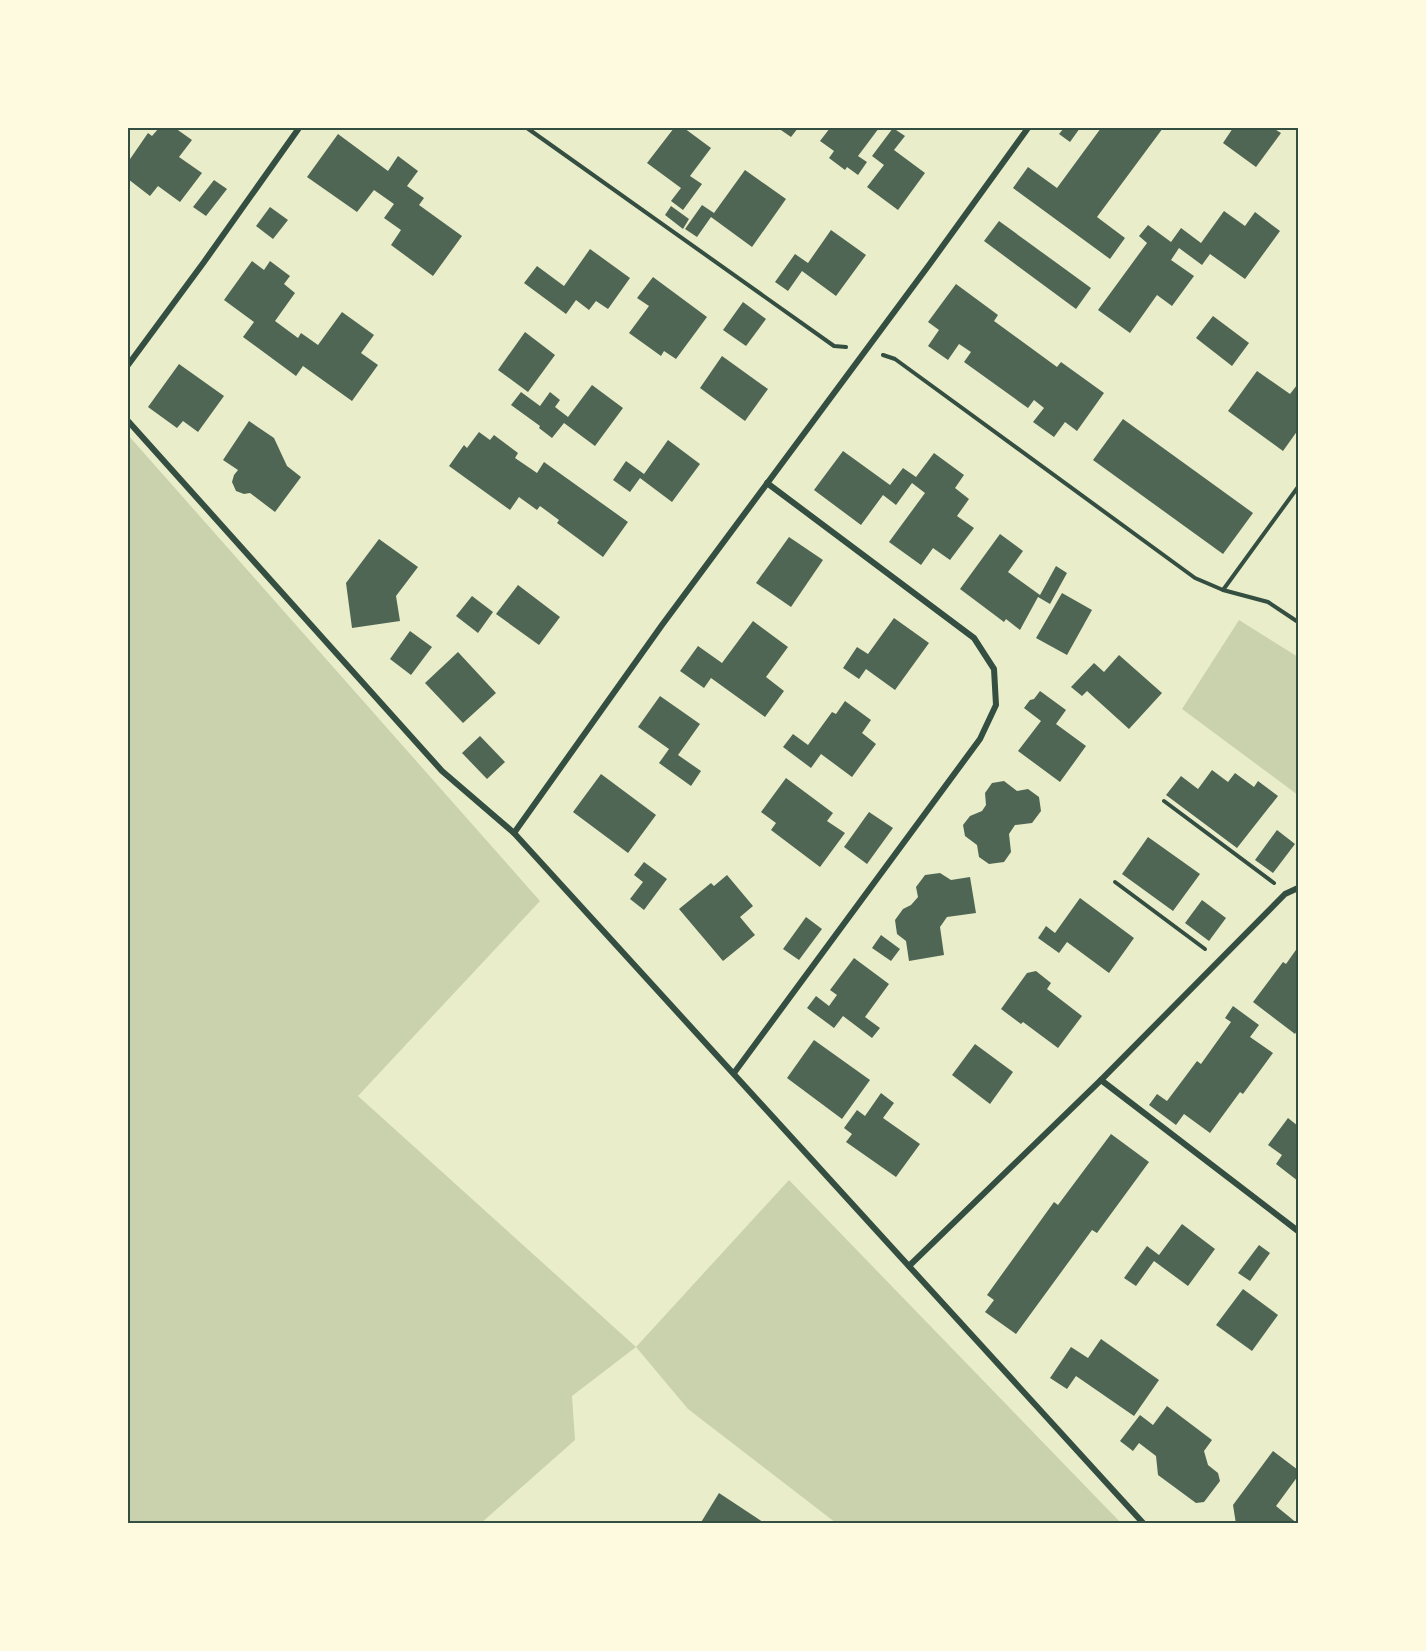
<svg xmlns="http://www.w3.org/2000/svg" width="1426" height="1651" viewBox="0 0 1426 1651" font-family="'Libre Baskerville',serif">
	<rect width="100%" height="100%" fill="#e9edc9"/>
	<!-- green -->
	<g fill="#cad2ad">
		<polygon points="128,435 540,901 358,1096 636,1347 789,1180 1121,1523 836,1523 688,1409 636,1347 572,1396 575,1440 481,1523 128,1523"/>
		<polygon points="1239,620 1298,657 1298,795 1182,709"/>
	</g>
	<!-- building -->
	<g fill="#4f6655">
		<polygon points="159,128 175,128 192,140 179,157 202,173 180,202 158,186 150,196 128,179 128,169 130,165 128,162 148,133 152,136"/>
		<polygon points="674,128 684,128 711,148 690,176 702,184 683,210 671,201 681,188 647,163"/>
		<polygon points="778,128 798,128 791,137"/>
		<polygon points="830,128 879,128 858,156 867,162 858,175 847,167 845,170 829,158 834,151 820,141"/>
		<polygon points="893,128 905,136 894,150 925,173 898,210 867,187 884,165 872,156"/>
		<polygon points="1064,128 1080,128 1070,142 1059,134"/>
		<polygon points="1101,128 1163,128 1097,217 1125,238 1110,259 1013,188 1028,167 1057,188"/>
		<polygon points="1233,128 1273,128 1281,133 1256,167 1223,143"/>
		<polygon points="338,134 388,171 398,156 418,171 407,186 424,198 419,205 462,236 433,276 391,245 401,230 384,218 394,204 374,190 357,212 307,177"/>
		<polygon points="745,170 786,199 752,247 711,217 697,237 685,229 702,205 714,213"/>
		<polygon points="214,180 227,189 206,216 193,207"/>
		<polygon points="671,206 689,219 683,229 665,215"/>
		<polygon points="270,207 288,220 273,239 256,226"/>
		<polygon points="1224,211 1245,226 1255,212 1280,231 1245,279 1210,254 1202,265 1179,248 1171,260 1194,276 1172,306 1157,295 1130,333 1098,310 1147,243 1139,236 1148,225 1171,242 1181,228 1201,243"/>
		<polygon points="999,221 1091,288 1076,309 984,241"/>
		<polygon points="831,230 866,255 836,296 802,271 788,291 775,282 795,254 808,263"/>
		<polygon points="590,249 630,278 608,309 596,301 589,310 576,300 566,314 524,283 537,266 564,286"/>
		<polygon points="252,261 264,270 270,261 290,276 284,284 295,293 275,321 298,338 301,333 318,345 342,312 374,335 361,353 378,365 352,401 303,366 296,376 243,337 254,322 224,300"/>
		<polygon points="653,277 707,317 676,359 664,351 661,356 629,333 649,306 637,298"/>
		<polygon points="956,284 998,315 994,321 1057,367 1061,362 1104,393 1077,431 1065,422 1054,437 1033,422 1044,408 1034,400 1028,408 964,362 971,352 959,344 948,360 928,346 939,330 928,322"/>
		<polygon points="743,302 766,319 746,346 723,330"/>
		<polygon points="1213,316 1249,343 1232,366 1196,338"/>
		<polygon points="525,332 555,355 528,392 498,370"/>
		<polygon points="722,356 768,389 745,421 700,388"/>
		<polygon points="179,364 224,396 198,432 183,421 177,428 148,407"/>
		<polygon points="1257,371 1290,394 1297,385 1298,386 1298,430 1283,451 1228,411"/>
		<polygon points="592,385 623,408 595,446 564,423 552,438 539,428 540,426 511,405 521,392 540,406 550,392 560,400 555,407 568,417"/>
		<polygon points="1123,419 1253,513 1223,554 1093,460"/>
		<polygon points="249,421 274,438 287,466 301,477 275,512 250,493 244,494 236,491 232,482 234,475 238,470 223,460"/>
		<polygon points="479,432 490,440 494,435 518,453 515,458 537,473 544,462 628,522 603,557 557,523 559,520 540,506 537,510 519,497 510,510 449,466 464,445 467,448"/>
		<polygon points="668,440 700,464 672,502 640,478 630,492 613,480 626,461 644,474"/>
		<polygon points="843,451 890,485 903,468 916,477 934,453 964,475 955,488 969,499 957,516 974,528 950,560 933,548 921,565 889,542 925,493 912,483 896,505 883,495 861,525 814,490"/>
		<polygon points="1000,534 1023,551 1008,572 1040,595 1056,566 1067,573 1050,604 1038,597 1020,630 1006,619 1004,622 960,589"/>
		<polygon points="789,537 823,560 791,607 756,583"/>
		<polygon points="379,539 418,567 396,596 400,621 352,628 346,583"/>
		<polygon points="518,585 560,617 539,645 496,614"/>
		<polygon points="1062,593 1092,610 1067,655 1036,638"/>
		<polygon points="472,596 493,612 478,633 456,616"/>
		<polygon points="894,618 929,643 895,690 866,669 859,679 843,668 857,647 868,654"/>
		<polygon points="753,621 788,647 766,677 784,691 765,717 711,678 704,688 680,671 698,646 722,663"/>
		<polygon points="410,631 432,647 411,675 390,659"/>
		<polygon points="458,652 496,693 463,723 425,683"/>
		<polygon points="1119,655 1162,693 1129,729 1087,691 1082,696 1071,687 1094,663 1104,672"/>
		<polygon points="1040,691 1066,710 1056,724 1086,746 1060,782 1018,751 1041,721 1024,708 1030,700 1034,699"/>
		<polygon points="660,696 700,724 678,755 701,771 691,786 659,763 669,749 638,727"/>
		<polygon points="845,701 871,720 862,733 876,744 852,777 821,754 811,768 783,747 793,734 808,745 832,712 836,714"/>
		<polygon points="480,736 505,762 487,779 462,753"/>
		<polygon points="1212,770 1228,782 1235,773 1254,787 1258,781 1278,796 1237,848 1166,795 1181,776 1198,789"/>
		<polygon points="601,774 656,815 628,853 573,812"/>
		<polygon points="786,778 833,813 827,821 845,833 820,867 771,830 776,823 761,812"/>
		<polygon points="1004,781 1017,791 1028,789 1039,797 1041,811 1032,823 1015,825 1009,834 1011,852 1004,862 989,864 979,857 977,845 965,836 963,825 970,816 982,811 986,805 985,793 992,783"/>
		<polygon points="869,812 893,828 867,864 844,847"/>
		<polygon points="1277,830 1295,844 1273,873 1255,860"/>
		<polygon points="1148,837 1200,874 1173,911 1122,874"/>
		<polygon points="644,862 667,879 644,910 630,899 643,882 634,875"/>
		<polygon points="940,873 951,880 970,877 976,913 947,917 940,927 944,955 909,961 906,941 897,934 895,920 903,909 911,905 918,897 916,887 925,875"/>
		<polygon points="727,875 753,906 740,917 755,935 723,961 679,909 711,883 714,886"/>
		<polygon points="1080,898 1134,938 1109,973 1067,942 1059,953 1038,938 1046,926 1055,933"/>
		<polygon points="1202,900 1226,918 1209,941 1185,923"/>
		<polygon points="806,917 822,929 799,960 783,949"/>
		<polygon points="881,935 900,949 891,961 872,948"/>
		<polygon points="1298,947 1298,1029 1295,1034 1253,1002 1283,962 1286,964"/>
		<polygon points="854,958 889,984 865,1017 880,1028 872,1038 843,1016 834,1028 807,1008 816,996 829,1006 837,995 830,990"/>
		<polygon points="1036,971 1051,983 1047,989 1082,1016 1058,1048 1023,1022 1021,1024 1001,1009 1027,973"/>
		<polygon points="1233,1006 1259,1025 1250,1037 1273,1053 1243,1094 1240,1092 1210,1133 1184,1114 1176,1125 1149,1105 1157,1094 1167,1101 1197,1061 1201,1064 1231,1022 1225,1018"/>
		<polygon points="814,1040 870,1080 842,1119 787,1078"/>
		<polygon points="975,1044 1013,1072 990,1104 952,1075"/>
		<polygon points="881,1093 894,1103 883,1118 920,1144 896,1177 846,1142 852,1134 844,1128 857,1110 865,1116"/>
		<polygon points="1288,1118 1298,1126 1298,1181 1276,1164 1282,1155 1268,1145"/>
		<polygon points="1111,1134 1149,1162 1097,1233 1092,1230 1016,1334 985,1312 994,1300 987,1295 1054,1202 1058,1205"/>
		<polygon points="1182,1224 1215,1249 1188,1286 1154,1261 1136,1286 1124,1278 1147,1246 1159,1255"/>
		<polygon points="1259,1245 1270,1253 1250,1281 1238,1273"/>
		<polygon points="1243,1289 1278,1315 1252,1351 1216,1325"/>
		<polygon points="1101,1339 1159,1380 1134,1416 1076,1376 1067,1389 1050,1378 1071,1347 1088,1358"/>
		<polygon points="1167,1406 1212,1440 1204,1451 1208,1465 1218,1473 1220,1481 1204,1502 1196,1503 1158,1475 1156,1456 1139,1443 1133,1451 1120,1441 1140,1415 1153,1425"/>
		<polygon points="1273,1451 1298,1470 1298,1476 1276,1506 1298,1524 1236,1524 1233,1505"/>
		<polygon points="719,1493 766,1524 700,1524"/>
	</g>
	<g fill="none" stroke-linecap="round" stroke-linejoin="round">
		<!-- path -->
		<g stroke="#344e41" stroke-width="4">
			<polyline points="527,128 834,346 846,347"/>
			<polyline points="883,355 895,359 1195,578 1223,590 1268,602 1298,622"/>
			<polyline points="1223,590 1298,487"/>
			<polyline points="1164,801 1274,883"/>
			<polyline points="1115,882 1205,949"/>
		</g>
		<!-- minor -->
		<g stroke="#344e41" stroke-width="6">
			<polyline points="128,365 204,262 299,128"/>
			<polyline points="128,421 442,771 514,833 1144,1524"/>
			<polyline points="514,833 662,625 929,265 1028,128"/>
			<polyline points="734,1073 980,739 996,705 994,669 974,638 767,483"/>
			<polyline points="1101,1080 1298,1231"/>
			<polyline points="909,1266 1101,1080 1285,894 1298,888"/>
		</g>
	</g>
	<!-- border -->
	<rect width="1426" height="1651" fill="none" stroke="#fefae0" stroke-width="258"/>
	<rect x="129" y="129" width="1168" height="1393" fill="none" stroke="#344e41" stroke-width="2"/>
</svg>
